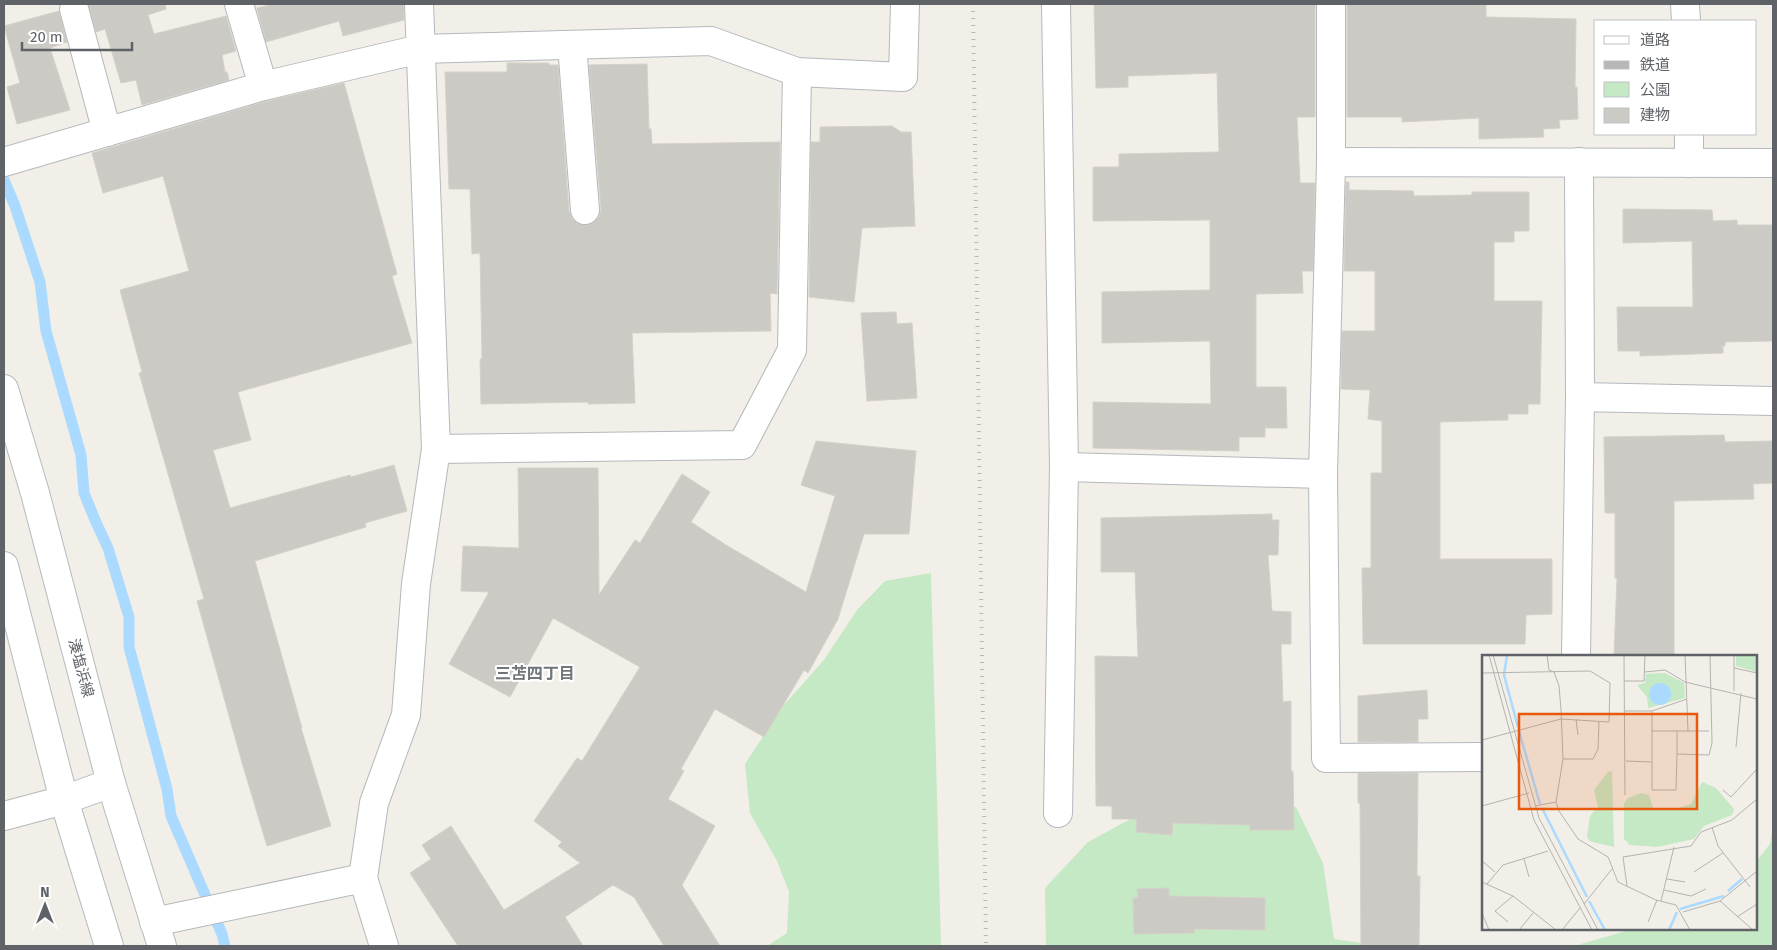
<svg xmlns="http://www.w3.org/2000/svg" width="1777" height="950" viewBox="0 0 1777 950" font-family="'Fira Sans','Noto Sans JP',sans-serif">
	<rect width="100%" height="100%" fill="#f1efe8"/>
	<!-- green -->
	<g fill="#c5e8c5">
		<polygon points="931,573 941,946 767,946 787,933 789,892 777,861 750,813 745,764 783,706 824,660 857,610 885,581"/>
		<polygon points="1215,792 1296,807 1323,863 1334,939 1381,946 1046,946 1045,888 1088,842 1138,815"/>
		<polygon points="1773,826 1773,946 1574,946 1633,929 1756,929 1756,862 1770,844"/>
	</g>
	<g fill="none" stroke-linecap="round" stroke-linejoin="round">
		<!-- stream -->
		<polyline stroke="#aadaff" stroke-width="11" points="4,180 15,206 40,282 46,331 81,455 84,493 95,520 108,548 129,617 129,647 167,789 171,816 222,934 225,946"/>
	</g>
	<!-- building -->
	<g fill="#cccac5" stroke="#d6d1c6">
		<polygon points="88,4 165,4 166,9 148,15 154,34 226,16 236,51 222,55 225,72 227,72 229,80 142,105 136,80 121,83 105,29 96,32"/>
		<polygon points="274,4 404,4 404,20 343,36 339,21 266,42 257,8"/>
		<polygon points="1094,4 1315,4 1315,117 1297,117 1300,183 1315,183 1313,271 1302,271 1303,293 1256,294 1256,387 1286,387 1287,428 1265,428 1265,437 1239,437 1239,451 1093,448 1093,402 1211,404 1210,341 1102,343 1102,292 1210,290 1210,220 1093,221 1093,167 1119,167 1119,154 1219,152 1217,73 1128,76 1128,87 1096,88"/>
		<polygon points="1347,4 1486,4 1486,17 1576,19 1575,87 1577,87 1578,119 1559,120 1560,128 1543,129 1544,137 1479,139 1479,118 1402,122 1402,117 1347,117"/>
		<polygon points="59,11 67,42 50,48 70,110 17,124 7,87 20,83 4,26"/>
		<polygon points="507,63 549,63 549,65 558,65 569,211 572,219 579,224 587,225 593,223 599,217 601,209 589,65 647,64 649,129 651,129 652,144 780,142 777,294 770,293 771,331 632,333 635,403 588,404 588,402 481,404 480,359 482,359 480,253 472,254 470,189 449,189 445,72 507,72"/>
		<polygon points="344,83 397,274 392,276 412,343 238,392 251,440 213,450 230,508 350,475 351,477 394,465 407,511 365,523 366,527 255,561 302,728 301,728 331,826 267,846 243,766 197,601 204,599 139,373 142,372 120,290 189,271 163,176 103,193 92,153 267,101"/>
		<polygon points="892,126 901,132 911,132 915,226 862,228 854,302 809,297 811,142 820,142 820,127"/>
		<polygon points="1346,182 1349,182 1349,190 1413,191 1414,196 1472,195 1472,192 1529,192 1529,231 1514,231 1514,242 1494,242 1494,301 1542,301 1540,404 1528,404 1528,414 1508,414 1508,420 1440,422 1440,559 1552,559 1552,614 1526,615 1525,644 1363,644 1362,568 1371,568 1371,473 1382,473 1382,421 1368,419 1370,390 1341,389 1342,331 1375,331 1375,271 1344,271"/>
		<polygon points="1623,209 1712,210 1713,221 1737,220 1737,225 1773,225 1773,341 1725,342 1725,346 1723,346 1723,353 1640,356 1640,351 1618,351 1617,307 1693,307 1692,241 1623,243"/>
		<polygon points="896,312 897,324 912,323 917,398 867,401 861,313"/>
		<polygon points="1724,435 1725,442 1773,441 1773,483 1753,484 1754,499 1674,501 1674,656 1614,656 1617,578 1615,578 1615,513 1605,513 1604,437"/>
		<polygon points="816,441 916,451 909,534 864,534 838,619 808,673 804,670 764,737 715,709 681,769 684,771 668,799 715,826 682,885 720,946 664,946 634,897 613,885 565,917 583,946 458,946 410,873 431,859 422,845 451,826 504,910 580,863 558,846 562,842 534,821 577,758 582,761 640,667 553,618 510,697 449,664 489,592 461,591 463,546 519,548 518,468 598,468 599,595 635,540 640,543 682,474 710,492 691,522 726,545 806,592 835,496 801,485"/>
		<polygon points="1272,514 1272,520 1279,520 1278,555 1268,555 1272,611 1291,612 1291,644 1281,644 1283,702 1291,701 1291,771 1293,771 1294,830 1250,830 1250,825 1173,823 1172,835 1136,832 1137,819 1112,819 1112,806 1096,806 1095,656 1138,657 1135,572 1101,572 1101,518"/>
		<polygon points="1427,690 1428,719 1418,719 1418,742 1358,742 1358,696"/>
		<polygon points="1358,773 1418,773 1417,876 1420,876 1419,946 1361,946 1360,803 1358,803"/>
		<polygon points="1169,888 1169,896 1265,898 1265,930 1194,929 1194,933 1134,934 1133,898 1138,898 1137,889"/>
	</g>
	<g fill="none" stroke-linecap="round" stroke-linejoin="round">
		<!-- minor casing -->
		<g stroke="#b5b8bc" stroke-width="30">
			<g id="minor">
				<polyline points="239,4 263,86"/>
				<polyline points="1056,4 1064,467 1058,813"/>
				<polyline points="1331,4 1331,162"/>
				<polyline points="1685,4 1686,21"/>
				<polyline points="74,9 107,132"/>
				<polyline points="572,45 585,210"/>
				<polyline points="1689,134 1689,163"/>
				<polyline points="4,162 263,86 420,49 711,41 797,72 903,77 905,4"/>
				<polyline points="1579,162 1580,397"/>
				<polyline points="436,449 742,445 792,350 797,72"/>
				<polyline points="1064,467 1323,474"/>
				<polyline points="1576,656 1580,397 1773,401"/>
				<polyline points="1483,757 1326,758 1323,474 1331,162 1773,163"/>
				<polyline points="154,922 363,878"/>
				<polyline points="384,946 363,878 374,803 406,715 416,584 436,449 419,4"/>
			</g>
		</g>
		<!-- tertiary casing -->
		<g stroke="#b5b8bc" stroke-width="30">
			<polyline id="tertiary" points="4,816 64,800 111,783"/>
		</g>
		<!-- secondary casing -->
		<g stroke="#b6babf" stroke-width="30">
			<g id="secondary">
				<polyline points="4,389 35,493 111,783 162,946"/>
				<polyline points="4,566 64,800 109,946"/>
			</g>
		</g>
		<!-- minor -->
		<use href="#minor" stroke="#fff" stroke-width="28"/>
		<!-- tertiary -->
		<use href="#tertiary" stroke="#fff" stroke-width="28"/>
		<!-- secondary -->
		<use href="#secondary" stroke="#fff" stroke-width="28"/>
		<!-- rail -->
		<polyline stroke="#b6b7b8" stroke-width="4" stroke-dasharray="1 6" stroke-linecap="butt" points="973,4 986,946"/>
	</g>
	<g text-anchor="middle" stroke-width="4" stroke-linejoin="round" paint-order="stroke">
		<!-- street labels -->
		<g font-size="15" fill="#5f6368" stroke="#fff">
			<text transform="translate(81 668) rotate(75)" y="5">湊塩浜線</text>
		</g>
		<!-- neighbourhood labels -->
		<g font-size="16" font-weight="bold" fill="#70757a" stroke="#fff">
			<text x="535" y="679">三苫四丁目</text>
		</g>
	</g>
	<!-- overview -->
	<g transform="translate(1482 655)">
		<rect width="275" height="275" fill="#f1efe8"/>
		<path d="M275,0V17L254,11V1ZM183,18L202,28L203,43L166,53L165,42L155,30L163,28L164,19ZM130,116L132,192L107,186L105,181L108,161L116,152L112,135L126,117ZM220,127L234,133L252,154L250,160L222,171L212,184L175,192L148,190L142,184V148L146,143L159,138L167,140L171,153L193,154L209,149Z" fill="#c5e8c5"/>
		<path d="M167 39a11 11 0 1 1 22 0a11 11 0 1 1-22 0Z" fill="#aadaff"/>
		<path fill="none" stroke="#aadaff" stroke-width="2.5" d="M25,0L22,20L36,72M37,76L58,149M60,153L105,242M246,236L260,224M107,246L123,275M198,254L242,241M187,275L195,257"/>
		<path fill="none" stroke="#b3b3b1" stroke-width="1" d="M7,0L52,165L110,275M11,0L57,163L116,275M65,0L67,15L72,17L77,31L79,55L81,104L74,147L77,156L96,184L126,202L136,227L174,245L194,250L208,275M142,0L143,140M203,0L206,76M252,13L275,18M163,17L183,15L203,27L275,44M0,18L108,16L128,28L127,67L79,64L0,85M142,26H162L163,0M252,36V0M143,56H170L205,44M170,56V76M94,64L96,80M195,76V99M227,76H170V135H194L195,99L227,100L230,88L228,0M254,92L259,38M81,104H111L116,94L117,67M144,106L169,107M241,135L249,142L275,114M0,151L47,138M53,151L74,147M230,172L236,191L268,232M42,204L47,222M0,206L13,217M212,217L241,198M185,224L203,227M0,227L31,241L74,275M5,229L21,210L66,196M145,231L141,202L209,191L219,177L250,165L275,144M182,235L209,241L224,234M179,246L192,192M238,246L271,275M102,249L130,214M201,257L238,246L275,216M0,258L7,275M255,262L275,249M26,267L13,256L31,241M166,267L175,245M37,275L51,258M80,275L98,253"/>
		<path fill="#e8590c" fill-opacity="0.15" stroke="#e8590c" stroke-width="2.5" d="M37,59H215V154H37Z"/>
		<rect width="275" height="275" fill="none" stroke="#5f6368" stroke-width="2.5"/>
	</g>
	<!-- border -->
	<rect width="1777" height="950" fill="none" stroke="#5f6368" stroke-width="10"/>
	<!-- legend -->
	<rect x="1594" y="20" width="162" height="115" fill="#ffffff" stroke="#bfc1c3"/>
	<rect x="1604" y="36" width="25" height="8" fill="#ffffff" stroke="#bfc1c3"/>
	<text x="1640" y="45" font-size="15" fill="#5f6368">道路</text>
	<rect x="1604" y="61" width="25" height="8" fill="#b6b7b8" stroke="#bfc1c3"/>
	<text x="1640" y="70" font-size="15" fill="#5f6368">鉄道</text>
	<rect x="1604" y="82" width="25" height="15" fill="#c5e8c5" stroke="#bfc1c3"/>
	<text x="1640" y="95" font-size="15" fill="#5f6368">公園</text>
	<rect x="1604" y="108" width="25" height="15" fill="#cccac5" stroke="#bfc1c3"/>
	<text x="1640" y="120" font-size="15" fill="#5f6368">建物</text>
	<!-- north arrow -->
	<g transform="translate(45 905)" stroke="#ffffff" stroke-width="4" paint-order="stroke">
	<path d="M0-4L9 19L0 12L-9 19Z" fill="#5f6368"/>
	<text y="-8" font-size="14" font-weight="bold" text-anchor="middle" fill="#5f6368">N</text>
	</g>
	<!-- scale -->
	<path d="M22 42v8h110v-8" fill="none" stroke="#5f6368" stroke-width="2.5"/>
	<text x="30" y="42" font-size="15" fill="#5f6368" stroke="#ffffff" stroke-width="4" paint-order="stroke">20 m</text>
</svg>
